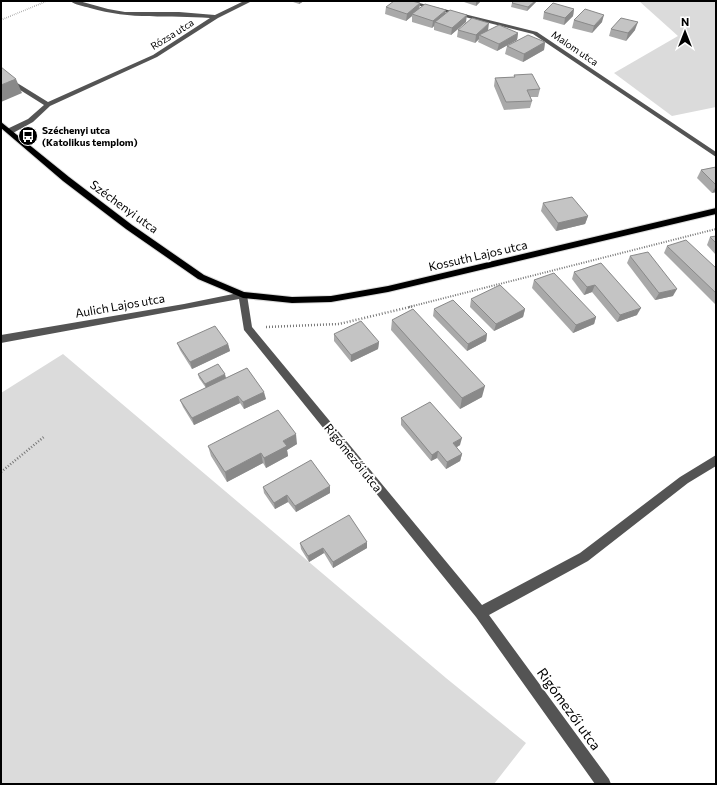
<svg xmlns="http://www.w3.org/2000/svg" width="717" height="785" viewBox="0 0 717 785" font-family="Commissioner,sans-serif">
	<rect width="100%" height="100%" fill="#fff"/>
	<!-- green -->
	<g fill="#dbdbdb">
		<polygon points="639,1 716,1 716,107 672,116 614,73 678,36"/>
		<polygon points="63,354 446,678 526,743 494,784 1,784 1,393"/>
	</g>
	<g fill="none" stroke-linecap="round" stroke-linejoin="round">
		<!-- major casing -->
		<g stroke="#dbdbdb" stroke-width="2">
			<polygon id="major" points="1,122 69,177 132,225 204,275 244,292 292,297 331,296 388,286 716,208 716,214 388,292 331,302 292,303 243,298 198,279 126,229 63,181 1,128"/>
		</g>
		<!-- path-far2 -->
		<polyline stroke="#767676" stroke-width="1.5" stroke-dasharray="0.5 1.5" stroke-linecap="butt" points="1,20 47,1"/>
		<!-- path-far1 -->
		<polyline stroke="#767676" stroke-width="2" stroke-dasharray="1 1.5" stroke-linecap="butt" points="409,307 716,229"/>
		<!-- path -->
		<g stroke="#767676" stroke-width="2.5" stroke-dasharray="1 2" stroke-linecap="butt">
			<polyline points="266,327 339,324 414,306"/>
			<polyline points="1,472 45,436"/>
		</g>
		<!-- minor -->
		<g fill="#545454" fill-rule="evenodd">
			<path d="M70,1H79L108,9L125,12H179L215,15L244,1H252L218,18L157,57L50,106L33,122L13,133H7V129L28,119L44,105L1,78V73L48,102L153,55L210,18C169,15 130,20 90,8C84,6 75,5 70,1Z"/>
			<polygon points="401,1 411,1 537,32 716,152 716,157 533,34"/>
			<polygon points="243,292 247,295 252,327 482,605 580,553 680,477 716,455 716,466 688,483 588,561 489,615 609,779 611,784 595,784 476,617 244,330 239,299 1,343 1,335 184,304"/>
		</g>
		<!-- major -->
		<use href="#major" fill="#000" fill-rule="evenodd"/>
	</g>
	<!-- wall -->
	<g fill="#a9a9a9">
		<polygon points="290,1 304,1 299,4"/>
		<polygon points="461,1 481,1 476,6"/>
		<polygon points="514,1 537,1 527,11 511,7 512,3"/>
		<polygon points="420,3 419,9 445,14 466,22 451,35 434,30 434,26 432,28 412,22 412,16 406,21 385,14 386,7"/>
		<polygon points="574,9 573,16 564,25 543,19 544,12"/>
		<polygon points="574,20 602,22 592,33 572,28"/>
		<polygon points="611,29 635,30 626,41 609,36"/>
		<polygon points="458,30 488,30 518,33 517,40 497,51 478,42 479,39 475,43 457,37"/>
		<polygon points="545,42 544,50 523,62 505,54 507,46"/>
		<polygon points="514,75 540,89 538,97 530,97 532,101 530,108 504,110 494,86 495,78 514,77"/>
		<polygon points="716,167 716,192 712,193 697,178 701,170"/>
		<polygon points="543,203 588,216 585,224 556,231 541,211"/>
		<polygon points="716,236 716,255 707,245 710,237"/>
		<polygon points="667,246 716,268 716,305 664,253"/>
		<polygon points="630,256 673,296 655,300 627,263"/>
		<polygon points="601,263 637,315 617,322 592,292 584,295 572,279 574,272"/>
		<polygon points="534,280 596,317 594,324 573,333 532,288"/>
		<polygon points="471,299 525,309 523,317 494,331 470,307"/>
		<polygon points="434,309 487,334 486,341 467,351 433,316"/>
		<polygon points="392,320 482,397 460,409 391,330"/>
		<polygon points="334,334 379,342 378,349 351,362 334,341"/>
		<polygon points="177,343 228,344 230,351 192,369 180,350"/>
		<polygon points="247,368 266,399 244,409 240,403 194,425 183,407 180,400"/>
		<polygon points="198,374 226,378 206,388 199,378"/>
		<polygon points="401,418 460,445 456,448 462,454 460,461 446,469 437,458 431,461 401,425"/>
		<polygon points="297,444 287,450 288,456 266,468 263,463 227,482 211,456 208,446"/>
		<polygon points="263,487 330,493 296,512 288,502 275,509 264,493"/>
		<polygon points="300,543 367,548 333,568 324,553 309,562 301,549"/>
	</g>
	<!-- shaded-wall -->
	<g fill="#898989">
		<polygon points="299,1 304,1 299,4"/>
		<polygon points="476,1 481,1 476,6"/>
		<polygon points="535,1 537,1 527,11 528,7"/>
		<polygon points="420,3 419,10 412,14 412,16 406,21 407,14"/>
		<polygon points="574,9 573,16 564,25 565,18"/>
		<polygon points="446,10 445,17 435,22 434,26 432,28 433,21"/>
		<polygon points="467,15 466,22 451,35 452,28"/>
		<polygon points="604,15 602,22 592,33 594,26"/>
		<polygon points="638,22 635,30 626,41 628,33"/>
		<polygon points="489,23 488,31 479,35 479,39 475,43 476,35"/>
		<polygon points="518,33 517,40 497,51 499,44"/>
		<polygon points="545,42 544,50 523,62 524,54"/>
		<polygon points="16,79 22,93 1,102 1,85"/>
		<polygon points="716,186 716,192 712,193"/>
		<polygon points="588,216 585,224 556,231 558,223"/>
		<polygon points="595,285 592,292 584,295 587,287"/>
		<polygon points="677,289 673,296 655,300 659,293"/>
		<polygon points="641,308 637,315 617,322 620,315"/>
		<polygon points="525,309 523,317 494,331 496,324"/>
		<polygon points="596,317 594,324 573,333 576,325"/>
		<polygon points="487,334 486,341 467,351 468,344"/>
		<polygon points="379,342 378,349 351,362 351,355"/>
		<polygon points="228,344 230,351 192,369 190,362"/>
		<polygon points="225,374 226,378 206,388 205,384"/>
		<polygon points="485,386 482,397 460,409 462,398"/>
		<polygon points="264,392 266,399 244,409 243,402"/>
		<polygon points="238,396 240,403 194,425 192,418"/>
		<polygon points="296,434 297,444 287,450 288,456 266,468 264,458 283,441"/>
		<polygon points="462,438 460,445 451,450 453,443"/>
		<polygon points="438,451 437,458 431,461 432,455"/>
		<polygon points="261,453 263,463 227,482 225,472"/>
		<polygon points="462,454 460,461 446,469 447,462"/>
		<polygon points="330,486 330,493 296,512 295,506"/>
		<polygon points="287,495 288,502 275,509 274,503"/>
		<polygon points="367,542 367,548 333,568 333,562"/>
		<polygon points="323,548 324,553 309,562 308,556"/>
	</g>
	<!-- building -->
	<g fill="#c4c4c4" stroke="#898989">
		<polygon points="394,1 412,1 420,3 407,14 386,7"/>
		<polygon points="514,1 535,1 528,7 512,3"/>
		<polygon points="553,3 574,9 565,18 544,12"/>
		<polygon points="425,4 446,10 433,21 412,14"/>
		<polygon points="585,9 604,15 594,26 574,20"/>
		<polygon points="450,10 467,15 452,28 435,22"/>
		<polygon points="472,18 489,23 476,35 458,30"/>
		<polygon points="621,18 638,22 628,33 611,29"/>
		<polygon points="499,25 518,33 499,44 479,35"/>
		<polygon points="528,35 545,42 524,54 507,46"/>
		<polygon points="1,67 16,79 1,85"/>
		<polygon points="532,74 540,89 527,90 532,101 506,102 495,78 515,77 514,75"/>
		<polygon points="716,167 716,185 701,170"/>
		<polygon points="572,197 588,216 558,223 543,203"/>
		<polygon points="716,236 716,243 710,237"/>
		<polygon points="686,240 716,268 716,293 667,246"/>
		<polygon points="648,252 677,289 659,293 630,256"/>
		<polygon points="601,263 641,308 620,315 595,285 587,287 574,272"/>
		<polygon points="554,273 596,317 576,325 534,280"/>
		<polygon points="500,285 525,309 496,324 471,299"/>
		<polygon points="453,300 487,334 468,344 434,309"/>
		<polygon points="413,309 485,386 462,398 392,320"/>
		<polygon points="361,321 379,342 351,355 334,334"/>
		<polygon points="215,326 228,344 190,362 177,343"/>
		<polygon points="218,364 225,374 205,384 198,374"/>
		<polygon points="247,368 264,392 243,402 238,396 192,418 180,400"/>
		<polygon points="430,402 462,438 453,443 462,454 447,462 438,451 432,455 401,418"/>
		<polygon points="278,410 296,434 283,441 287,446 264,458 261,453 225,472 208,446"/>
		<polygon points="311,460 330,486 295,506 287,495 274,503 263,487"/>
		<polygon points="349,515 367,542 333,562 323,548 308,556 300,543"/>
	</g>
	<!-- icons -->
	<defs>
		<g id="bus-disc" transform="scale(1)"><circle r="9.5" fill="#000" stroke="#fff"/><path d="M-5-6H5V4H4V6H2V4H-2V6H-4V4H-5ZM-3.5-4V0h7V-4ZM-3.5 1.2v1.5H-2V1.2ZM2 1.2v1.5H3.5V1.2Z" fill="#fff"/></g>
	</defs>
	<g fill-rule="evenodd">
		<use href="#bus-disc" x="28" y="136"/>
	</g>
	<g text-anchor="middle" stroke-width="4" stroke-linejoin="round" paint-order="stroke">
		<!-- far-street labels -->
		<g font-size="10" fill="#000" stroke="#fff">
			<text transform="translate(172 34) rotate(-32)" y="4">Rózsa utca</text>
			<text transform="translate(575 48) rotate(34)" y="4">Malom utca</text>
		</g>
		<!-- far-poi labels -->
		<g font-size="10" font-weight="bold" fill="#000" stroke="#fff" text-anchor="start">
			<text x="42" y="134">Széchenyi utca<tspan x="42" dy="12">(Katolikus templom)</tspan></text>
		</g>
		<!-- street labels -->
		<g font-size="12" fill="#000" stroke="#fff">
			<text transform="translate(124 207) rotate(36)" y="4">Széchenyi utca</text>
			<text transform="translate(478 256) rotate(-13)" y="4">Kossuth Lajos utca</text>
			<text transform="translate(120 306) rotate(-10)" y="4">Aulich Lajos utca</text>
			<text transform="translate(353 458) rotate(51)" y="4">Rigómezői utca</text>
		</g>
		<!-- near-street labels -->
		<g font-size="14" fill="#000" stroke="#fff">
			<text transform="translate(569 709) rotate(54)" y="5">Rigómezői utca</text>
		</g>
	</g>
	<!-- border -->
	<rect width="717" height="785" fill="none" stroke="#000000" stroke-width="4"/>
	<!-- north arrow -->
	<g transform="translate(685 32)" stroke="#ffffff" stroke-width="3" paint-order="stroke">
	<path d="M0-3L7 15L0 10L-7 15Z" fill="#000000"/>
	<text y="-6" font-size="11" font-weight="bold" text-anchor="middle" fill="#000000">N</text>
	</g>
</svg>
